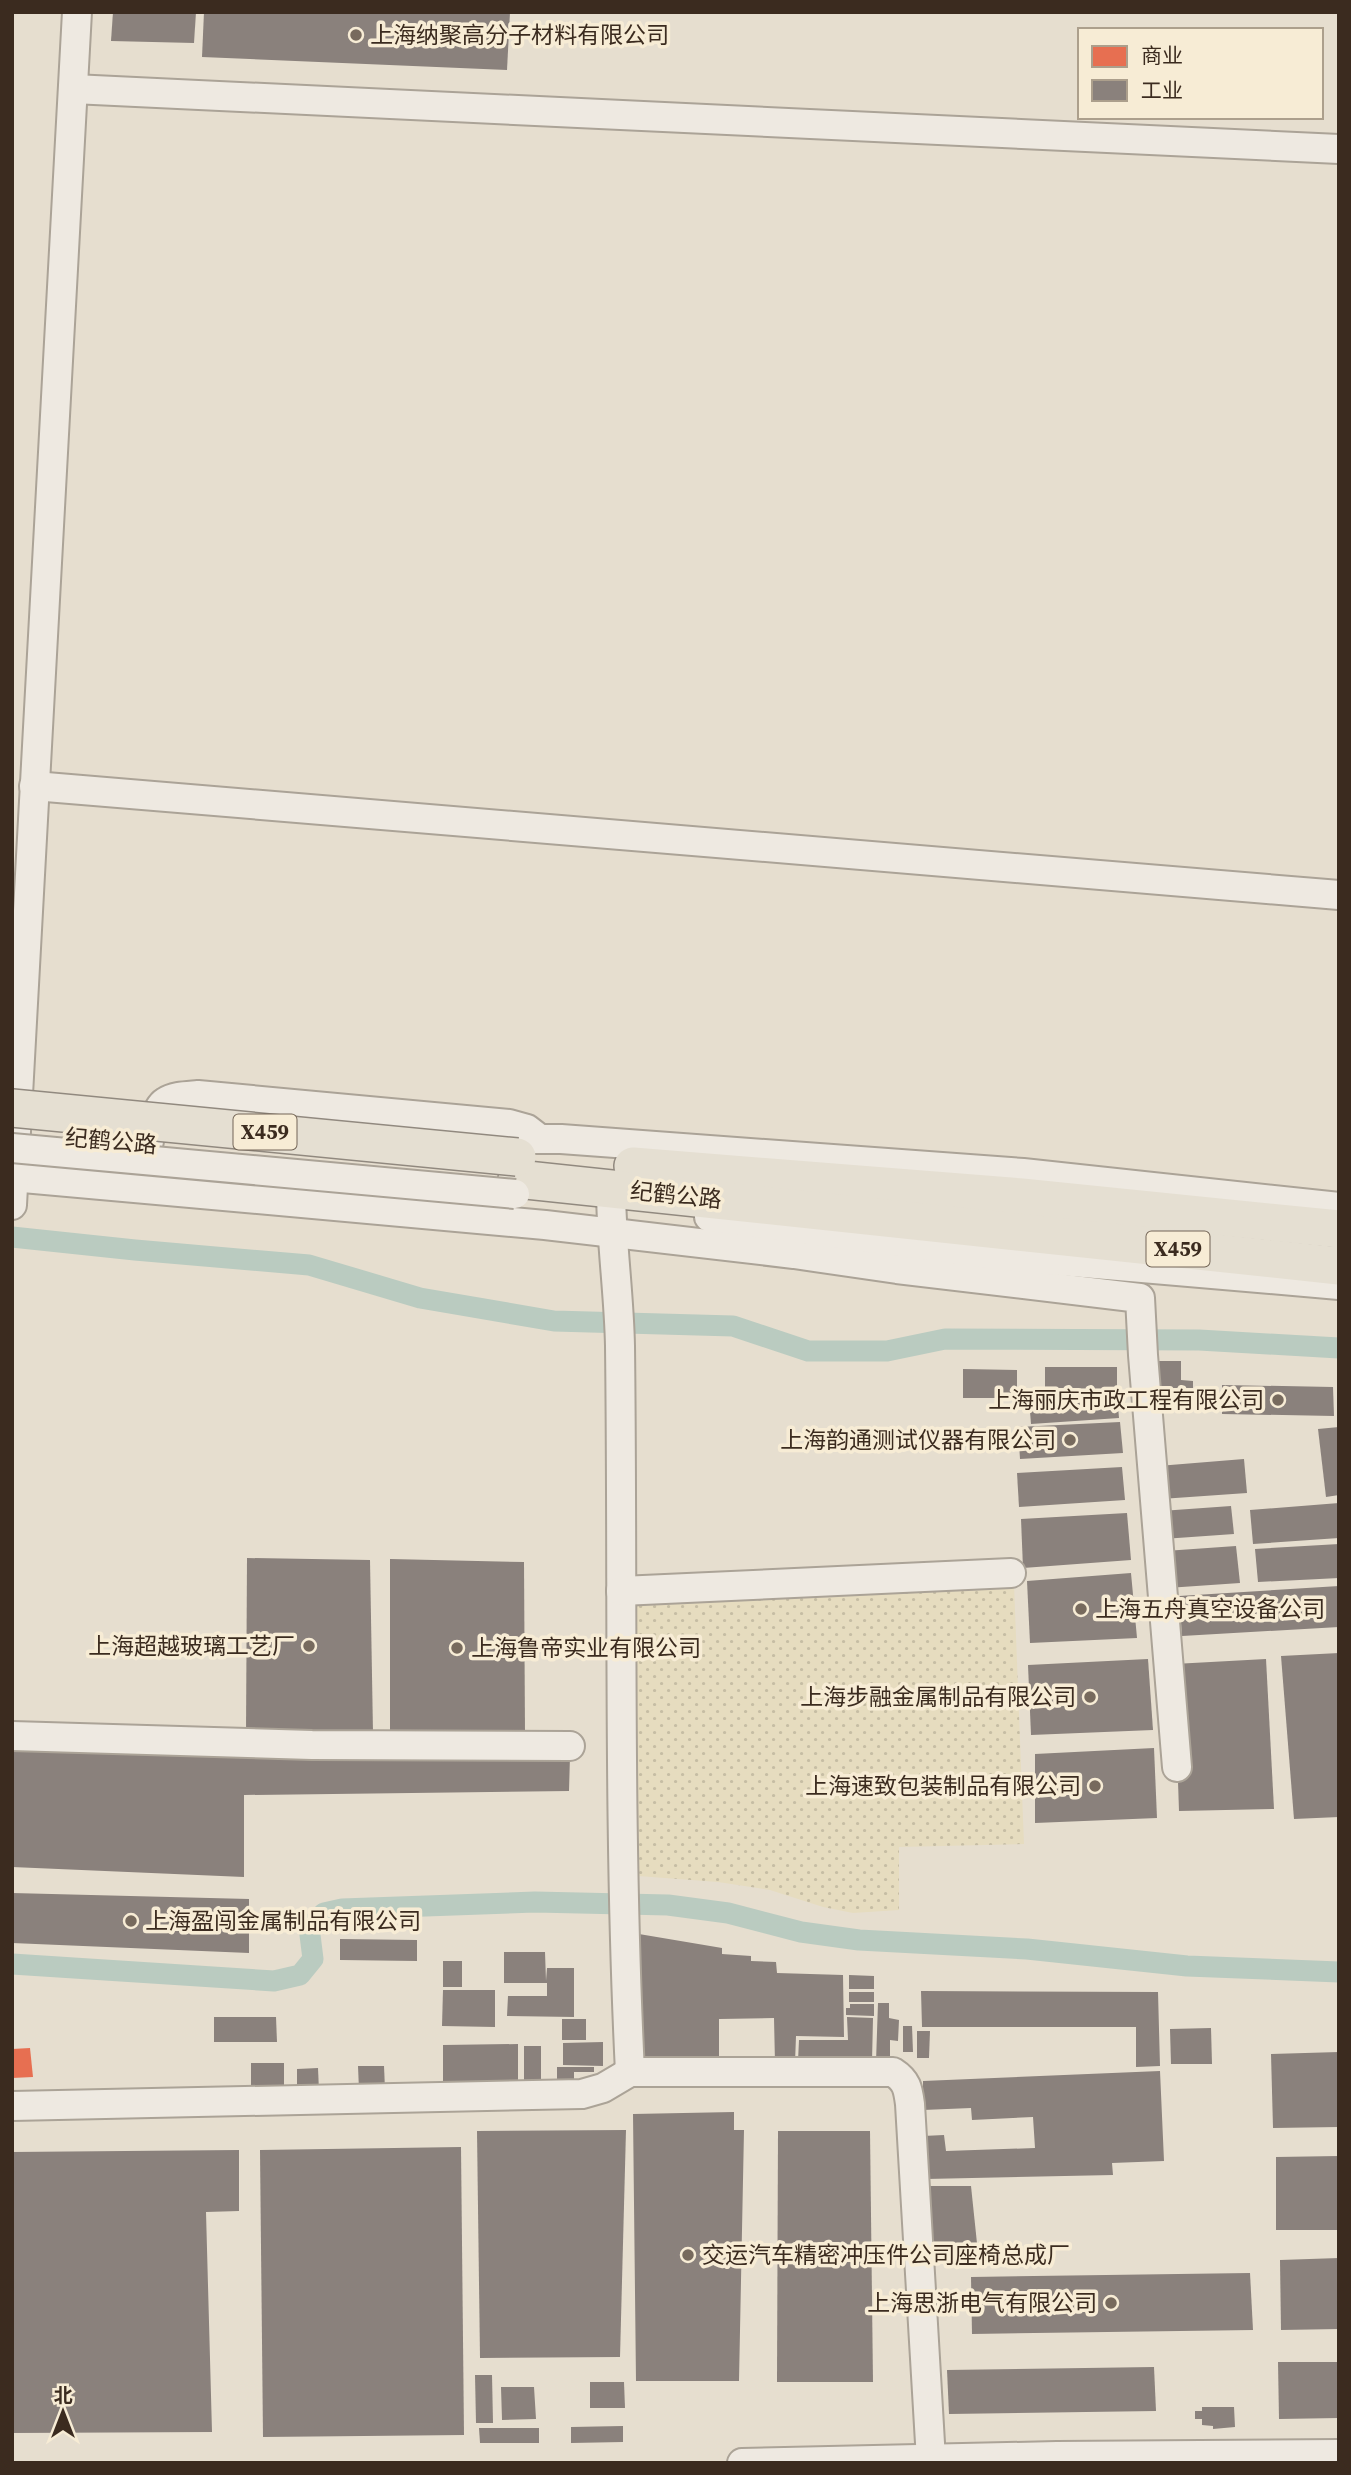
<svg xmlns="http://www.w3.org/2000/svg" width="1351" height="2475" viewBox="0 0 1351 2475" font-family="'Source Serif 4','Noto Sans SC',serif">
	<defs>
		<pattern id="farmland-dots" width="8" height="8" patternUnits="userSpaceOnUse" patternTransform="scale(1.75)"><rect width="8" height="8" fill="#e6dcbf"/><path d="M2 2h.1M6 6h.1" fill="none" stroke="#c6bda4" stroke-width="1.8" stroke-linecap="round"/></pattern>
	</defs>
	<rect width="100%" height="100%" fill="#e6decf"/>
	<!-- farmland -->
	<polygon fill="url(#farmland-dots)" points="1014,1584 1024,1844 899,1847 899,1910 853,1913 823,1907 770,1890 718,1882 638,1876 628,1597"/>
	<!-- shops -->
	<polygon fill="#e76f51" points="30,2048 33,2077 12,2078 12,2049"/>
	<!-- industry -->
	<g fill="#8a817c">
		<polygon points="113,12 196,12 194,43 111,41"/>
		<polygon points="204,12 510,12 507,70 202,57"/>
		<polygon points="1155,1361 1181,1361 1181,1380 1193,1381 1193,1405 1151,1405"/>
		<polygon points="1045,1367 1117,1367 1117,1390 1045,1391"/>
		<polygon points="963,1369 1017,1370 1017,1398 963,1398"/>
		<polygon points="1222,1385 1333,1387 1334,1416 1222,1414"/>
		<polygon points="1117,1394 1119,1418 1031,1424 1029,1399"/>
		<polygon points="1120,1422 1123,1453 1020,1459 1018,1427"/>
		<polygon points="1339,1427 1339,1495 1326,1497 1318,1429"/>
		<polygon points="1244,1459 1247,1493 1161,1499 1158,1466"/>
		<polygon points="1122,1467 1125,1500 1019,1507 1017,1473"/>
		<polygon points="1339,1503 1339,1538 1253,1544 1250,1510"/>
		<polygon points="1231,1506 1234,1534 1163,1539 1161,1511"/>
		<polygon points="1127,1513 1131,1560 1023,1568 1021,1519"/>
		<polygon points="1339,1544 1339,1578 1258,1582 1255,1549"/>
		<polygon points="1236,1546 1240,1583 1167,1588 1165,1551"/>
		<polygon points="247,1558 370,1560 373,1733 246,1733"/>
		<polygon points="390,1559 524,1562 525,1734 390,1734"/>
		<polygon points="1131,1573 1137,1638 1030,1643 1027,1581"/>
		<polygon points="1339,1586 1339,1627 1182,1636 1179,1596"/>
		<polygon points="1339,1653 1339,1817 1294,1819 1281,1656"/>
		<polygon points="1148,1659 1153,1730 1031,1735 1028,1665"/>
		<polygon points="1266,1659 1274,1809 1179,1811 1174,1664"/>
		<polygon points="1154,1748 1157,1818 1035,1823 1035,1754"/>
		<polygon points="12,1751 570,1756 569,1791 244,1795 244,1877 12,1867"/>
		<polygon points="12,1893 249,1899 249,1953 12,1943"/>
		<polygon points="633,1933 722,1948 722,1954 751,1956 751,1961 776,1962 777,1973 843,1975 844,2037 796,2036 795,2063 775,2063 774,2018 719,2019 719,2061 638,2060"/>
		<polygon points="340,1939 417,1940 417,1961 340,1960"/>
		<polygon points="504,1952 545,1952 546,1981 547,1968 574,1968 574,2017 507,2016 508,1996 547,1996 547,1983 504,1983"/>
		<rect x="443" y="1961" width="19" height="26"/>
		<polygon points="849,1975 874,1976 874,1989 849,1989"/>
		<polygon points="443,1990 495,1990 495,2027 442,2026"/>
		<polygon points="921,1991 1158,1992 1160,2066 1136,2067 1136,2027 922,2027"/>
		<rect x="849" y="1992" width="25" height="10"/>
		<polygon points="878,2003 889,2003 889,2018 899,2020 898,2041 890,2040 890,2062 876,2062"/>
		<polygon points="850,2004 874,2004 874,2016 846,2015 846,2008 850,2008"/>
		<polygon points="214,2017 276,2017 277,2042 214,2042"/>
		<polygon points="847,2017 873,2018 872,2062 798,2061 799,2040 848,2040"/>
		<rect x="562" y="2019" width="24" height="21"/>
		<polygon points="903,2026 912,2026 913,2052 903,2052"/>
		<polygon points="1211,2028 1212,2064 1171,2064 1170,2029"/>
		<polygon points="917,2031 930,2031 929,2058 917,2058"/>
		<polygon points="603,2042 603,2066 563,2065 563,2043"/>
		<polygon points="518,2044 518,2086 443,2086 443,2045"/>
		<polygon points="524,2046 541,2046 541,2085 524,2086"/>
		<polygon points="1339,2052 1339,2127 1273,2128 1271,2054"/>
		<polygon points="251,2063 284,2063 284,2085 251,2086"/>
		<polygon points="358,2066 384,2066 385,2089 359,2090"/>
		<polygon points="557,2067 594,2067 594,2072 574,2072 574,2085 557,2085"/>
		<polygon points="318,2068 319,2091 297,2092 297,2069"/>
		<polygon points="1160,2071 1164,2161 1112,2163 1113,2175 926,2179 923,2136 944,2135 946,2151 1035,2148 1033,2117 972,2120 971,2108 923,2110 923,2081"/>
		<polygon points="734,2112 734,2130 744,2130 739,2381 636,2381 633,2114"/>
		<polygon points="626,2130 620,2357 480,2358 477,2131"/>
		<polygon points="778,2131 870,2131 873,2382 777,2382"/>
		<polygon points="461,2147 464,2435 263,2437 260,2150"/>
		<polygon points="239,2150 239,2211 206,2212 212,2432 12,2433 12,2152"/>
		<polygon points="1339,2156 1339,2230 1276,2230 1276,2157"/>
		<polygon points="927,2186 971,2186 978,2253 932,2253"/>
		<polygon points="1339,2258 1339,2329 1281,2330 1280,2260"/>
		<polygon points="1250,2273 1253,2330 972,2334 971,2277"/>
		<polygon points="1278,2362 1339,2362 1339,2418 1279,2419"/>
		<polygon points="1154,2367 1156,2411 949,2414 947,2370"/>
		<polygon points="475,2375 492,2375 493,2423 476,2423"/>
		<polygon points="590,2382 624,2382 625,2408 590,2408"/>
		<polygon points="501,2387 534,2387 536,2419 502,2420"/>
		<polygon points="1202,2407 1234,2407 1235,2427 1213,2429 1213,2426 1202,2425 1202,2419 1195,2419 1195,2411 1202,2411"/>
		<polygon points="623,2426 623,2442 571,2443 571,2427"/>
		<polygon points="479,2428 539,2428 539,2443 480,2443"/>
	</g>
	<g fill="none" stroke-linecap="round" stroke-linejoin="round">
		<!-- canal -->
		<g stroke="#bacbc0" stroke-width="21">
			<polyline points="12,1237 135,1250 309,1265 420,1298 554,1321 733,1326 808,1351 887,1351 945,1339 1199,1340 1339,1348"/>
			<polyline points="12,1964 274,1981 300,1975 313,1959 309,1927 324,1913 342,1909 535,1902 668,1905 728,1913 801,1932 859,1940 1027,1949 1187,1966 1339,1972"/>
		</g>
		<!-- minor casing -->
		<g stroke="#aba397" stroke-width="32">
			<g id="minor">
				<polyline points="73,89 1339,149"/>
				<polyline points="34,786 1339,895"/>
				<polyline points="518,1139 561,1139 1023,1173 1339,1207"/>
				<polyline points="12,1177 545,1225 794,1254 897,1269 1140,1298 1143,1355 1177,1767"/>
				<path d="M142,1182C146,1164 150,1111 165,1102C174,1096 187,1096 198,1095L509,1124L527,1129L540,1139"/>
				<path d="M611,1188C611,1241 619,1293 620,1346C623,1588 618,1830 630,2072"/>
				<polyline points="12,1205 77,12"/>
				<polyline points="709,1217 1014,1257 1339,1285"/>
				<polyline points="621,1591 1011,1573"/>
				<polyline points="12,1736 312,1745 570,1746"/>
				<path d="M12,2106L582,2094L603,2088L630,2072H893C907,2081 908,2089 910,2104L931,2460"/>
				<polyline points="742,2463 1057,2456 1339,2454"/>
			</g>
		</g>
		<!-- major casing -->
		<g stroke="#91897f" stroke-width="40">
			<g id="major">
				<polyline points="633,1166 1022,1197 1339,1229"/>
				<polyline points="517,1179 1339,1266"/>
			</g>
		</g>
		<!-- minor -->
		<use href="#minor" stroke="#eee9e1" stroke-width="28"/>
		<!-- major -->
		<use href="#major" stroke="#e5dfd2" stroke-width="37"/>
		<!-- minor-bridge casing -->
		<g stroke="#aba397" stroke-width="32" stroke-linecap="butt">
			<polyline id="minor-bridge" points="12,1148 515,1194"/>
		</g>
		<!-- major-bridge casing -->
		<g stroke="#91897f" stroke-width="40" stroke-linecap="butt">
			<polyline id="major-bridge" points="12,1108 517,1157"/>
		</g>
		<!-- minor-bridge -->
		<use href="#minor-bridge" stroke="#eee9e1" stroke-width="28"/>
		<!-- major-bridge -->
		<use href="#major-bridge" stroke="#e5dfd2" stroke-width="37"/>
	</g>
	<!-- markers -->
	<g fill="#776a5d" stroke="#f7ecd5" stroke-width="2.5">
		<circle cx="356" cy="35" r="7"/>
		<circle cx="1278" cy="1400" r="7"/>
		<circle cx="1070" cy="1440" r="7"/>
		<circle cx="1081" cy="1609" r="7"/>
		<circle cx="309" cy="1646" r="7"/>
		<circle cx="457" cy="1648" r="7"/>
		<circle cx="1090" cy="1697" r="7"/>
		<circle cx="1095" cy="1786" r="7"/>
		<circle cx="131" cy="1921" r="7"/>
		<circle cx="688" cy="2255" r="7"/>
		<circle cx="1111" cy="2303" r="7"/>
	</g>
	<g text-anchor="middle" stroke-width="7" stroke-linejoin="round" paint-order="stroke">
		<!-- shield labels -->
		<g fill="#f7ecd5" stroke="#736556" stroke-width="2">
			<rect x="233.5" y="1114.5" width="63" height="35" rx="5"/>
			<rect x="1146.5" y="1231.5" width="63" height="35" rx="5"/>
		</g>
		<g font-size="21" font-weight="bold" fill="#3b2b1f">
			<text x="265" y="1139">X459</text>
			<text x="1178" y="1256">X459</text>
		</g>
		<!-- poi labels -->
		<g font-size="23" fill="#3b2b1f" stroke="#f7ecd5" text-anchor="end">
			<text x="370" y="43" text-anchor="start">上海纳聚高分子材料有限公司</text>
			<text x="1264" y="1408">上海丽庆市政工程有限公司</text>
			<text x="1056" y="1448">上海韵通测试仪器有限公司</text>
			<text x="1095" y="1617" text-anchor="start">上海五舟真空设备公司</text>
			<text x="295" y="1654">上海超越玻璃工艺厂</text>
			<text x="471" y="1656" text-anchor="start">上海鲁帝实业有限公司</text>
			<text x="1076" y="1705">上海步融金属制品有限公司</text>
			<text x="1081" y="1794">上海速致包装制品有限公司</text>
			<text x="145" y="1929" text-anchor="start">上海盈闯金属制品有限公司</text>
			<text x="702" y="2263" text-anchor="start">交运汽车精密冲压件公司座椅总成厂</text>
			<text x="1097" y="2311">上海思浙电气有限公司</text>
		</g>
		<!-- street labels -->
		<g font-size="23" fill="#3b2b1f" stroke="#f7ecd5">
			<text transform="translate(111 1141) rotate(5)" y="8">纪鹤公路</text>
			<text transform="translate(676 1195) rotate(6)" y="8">纪鹤公路</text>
		</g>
	</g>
	<!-- border -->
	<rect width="1351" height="2475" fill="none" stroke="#3b2b1f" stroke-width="28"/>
	<!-- legend -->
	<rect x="1078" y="28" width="245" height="91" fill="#f7ecd5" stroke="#ac9f8c" stroke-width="2"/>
	<rect x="1092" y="46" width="35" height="21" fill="#e76f51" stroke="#ac9f8c" stroke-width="2"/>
	<text x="1141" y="63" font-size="21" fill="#3b2b1f">商业</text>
	<rect x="1092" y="80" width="35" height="21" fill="#8a817c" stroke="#ac9f8c" stroke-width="2"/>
	<text x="1141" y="98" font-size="21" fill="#3b2b1f">工业</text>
	<!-- north arrow -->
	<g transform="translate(63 2412)" stroke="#f7ecd5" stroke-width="5" paint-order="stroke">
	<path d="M0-5L12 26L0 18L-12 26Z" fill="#3b2b1f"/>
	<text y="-10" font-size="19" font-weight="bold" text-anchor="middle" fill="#3b2b1f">北</text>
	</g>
</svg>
